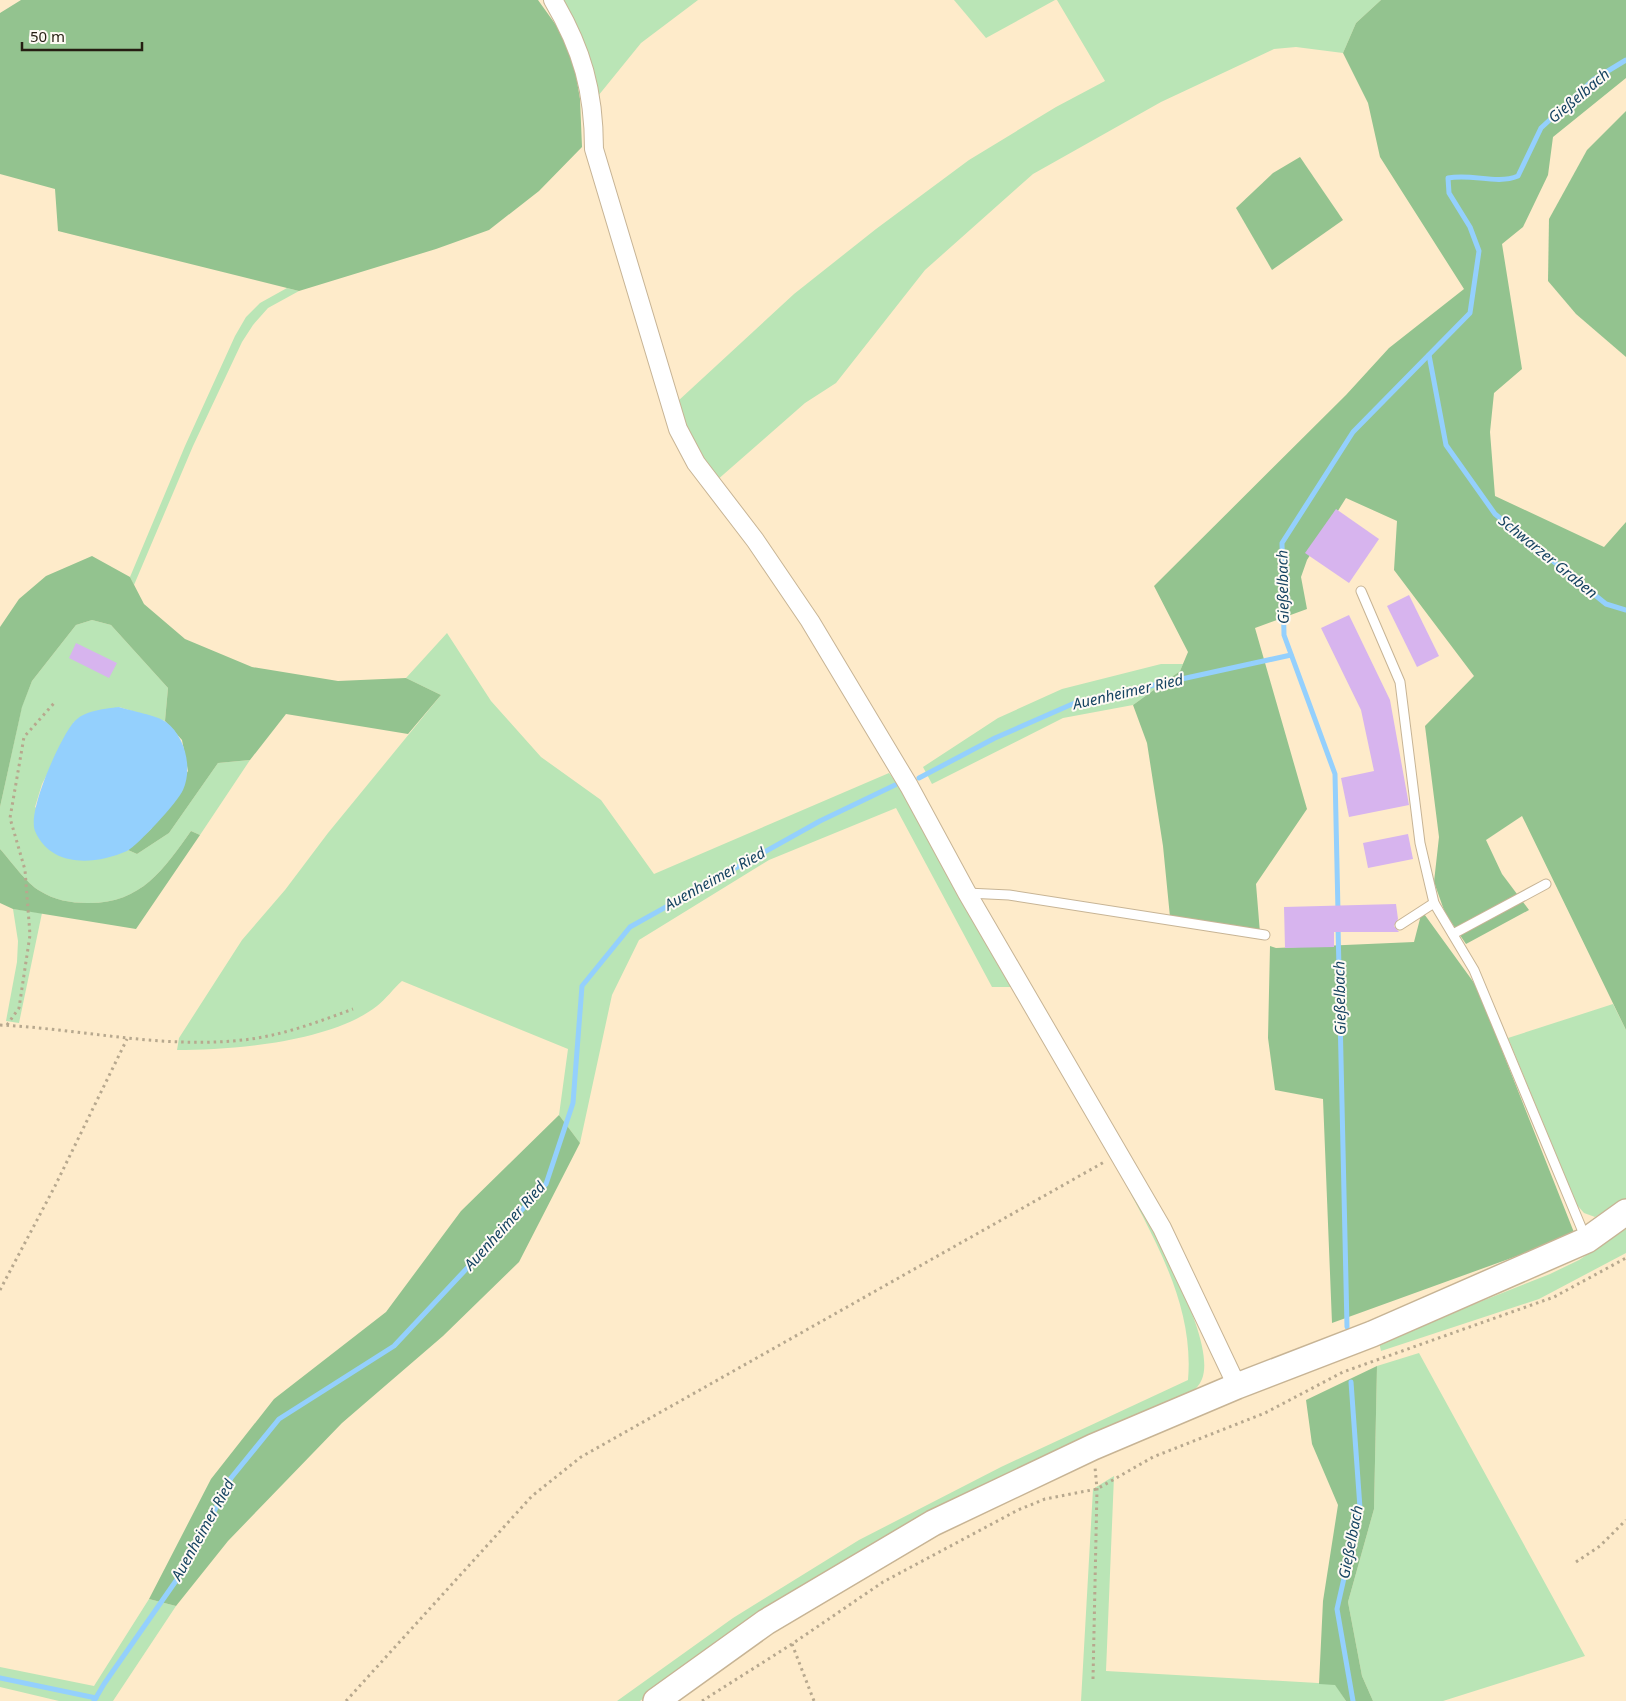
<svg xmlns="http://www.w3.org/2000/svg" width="1626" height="1701" viewBox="0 0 1626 1701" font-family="'Noto Sans',sans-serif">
	<rect width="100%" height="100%" fill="#feebca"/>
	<!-- green -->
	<g fill="#bae5b6">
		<polygon points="559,0 698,0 641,43 598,96"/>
		<polygon points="954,0 1055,0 986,38"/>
		<polygon points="1057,0 1381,0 1356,23 1343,53 1296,47 1274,49 1161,102 1033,174 925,270 836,383 805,403 716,481 692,441 678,401 794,294 876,229 969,160 1056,107 1105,81"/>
		<polygon points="287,288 299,291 268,308 253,325 242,342 193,446 134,585 130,577 185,446 235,336 246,317 260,303"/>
		<path d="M92,620L111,625L168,688L165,721L119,707L74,722L42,784L35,807L99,859L128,850L137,854L169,833L218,763L250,760L200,835L191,831C163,870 141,904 87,903C71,903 54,900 40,891C27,884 11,861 0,849V807L22,706L32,681L76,625Z"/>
		<path d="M447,633L491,701L541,757L601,800L654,874L889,773L909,799L1013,987H992L896,808L769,860L639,940L612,995L580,1143L559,1115L568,1049L402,981C393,989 386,999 377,1006C331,1042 234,1050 177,1050L179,1038L242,940L285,890L328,833L441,695L406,678Z"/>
		<polygon points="1161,664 1183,664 1180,671 1133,705 1063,718 932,784 923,767 998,718 1062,689"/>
		<polygon points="13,909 42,913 19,1023 6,1021 17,962 18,941"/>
		<polygon points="1613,1004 1626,1030 1626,1198 1595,1217 1584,1213 1577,1205 1508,1038"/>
		<path d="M1114,1162C1136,1202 1219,1336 1202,1379C1197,1391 1187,1395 1177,1402L685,1667L640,1701H617L733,1618L859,1540L1001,1467L1188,1380C1195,1301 1149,1230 1114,1162Z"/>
		<polygon points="1626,1229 1626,1253 1539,1299 1381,1351 1379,1342 1550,1274 1579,1260"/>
		<polygon points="1419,1353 1585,1656 1443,1701 1373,1701 1362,1676 1348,1602 1374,1509 1377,1366"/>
		<polygon points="1114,1476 1106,1671 1335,1684 1346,1701 1081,1701 1093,1489"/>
		<polygon points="149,1599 176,1606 113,1701 59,1701 0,1687 0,1667 94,1686"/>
	</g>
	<!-- forest -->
	<g fill="#93c38f">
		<polygon points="21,0 538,0 571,46 580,99 582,147 539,191 489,230 436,249 299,291 58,231 55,189 0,174 0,13"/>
		<polygon points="1381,0 1626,0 1626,78 1553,137 1548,175 1523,227 1502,244 1522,369 1494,393 1490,432 1495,496 1604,547 1626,522 1626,1030 1522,816 1486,840 1502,874 1529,910 1466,944 1445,913 1434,882 1439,837 1425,726 1474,676 1394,570 1397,521 1346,498 1307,560 1301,577 1307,609 1255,628 1307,809 1256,884 1260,933 1170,917 1163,846 1147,743 1133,705 1180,671 1188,652 1154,586 1346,395 1389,348 1464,289 1380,157 1368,103 1343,53 1356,23"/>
		<polygon points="1626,111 1626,357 1576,314 1548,281 1549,219 1587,150"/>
		<polygon points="1300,157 1343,220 1272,270 1236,208 1273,173"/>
		<polygon points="92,556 130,577 144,604 185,639 252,667 338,681 406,678 441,695 408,734 286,714 250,760 218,763 169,833 137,854 128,850 151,829 188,771 182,740 165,721 168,688 111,625 92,620 76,625 32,681 22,707 0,807 0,627 19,599 46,576"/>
		<path d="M191,831L200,835L136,929L13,909L0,903V849C11,861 27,884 40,891C54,900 71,903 87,903C141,904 163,870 191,831Z"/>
		<polygon points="1422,911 1477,987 1575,1235 1332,1323 1323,1099 1275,1090 1268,1038 1270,946 1276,948 1414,942"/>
		<polygon points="559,1115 580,1143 519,1262 443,1336 342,1423 228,1541 176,1606 149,1599 211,1479 274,1399 386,1312 461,1211"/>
		<polygon points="1377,1366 1374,1509 1348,1602 1362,1676 1373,1701 1346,1701 1335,1685 1319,1684 1323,1601 1338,1505 1312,1444 1306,1400"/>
	</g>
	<!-- water -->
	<path fill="#94d0fd" d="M119,707C131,711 156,715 166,722C185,736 193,768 183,790C178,802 138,845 127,851C95,865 51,868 35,831C27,811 60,739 73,723C84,710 104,709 119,707Z"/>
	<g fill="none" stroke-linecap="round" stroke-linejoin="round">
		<!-- stream -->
		<g stroke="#94d0fd" stroke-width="5">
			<polyline points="1429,355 1446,445 1495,514 1606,604 1626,610"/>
			<polyline points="919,778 995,738 1077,702 1291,655"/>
			<path d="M1338,912L1335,774L1284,635L1282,543L1353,432L1470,313L1479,251L1470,227L1449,193L1448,178C1472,173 1496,185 1518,176L1541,128L1593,80L1626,60"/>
			<polyline points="1338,925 1347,1327"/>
			<polyline points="1351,1382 1360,1508 1337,1609 1353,1701"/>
			<polyline points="0,1678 96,1698"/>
			<polyline points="94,1701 104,1684 187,1565 231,1478 279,1419 394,1346 546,1184 573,1103 582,986 630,927 820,821 895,785"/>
		</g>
	</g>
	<!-- building -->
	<g fill="#d7b4ee">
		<polygon points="1336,509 1379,539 1349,583 1305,553"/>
		<polygon points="1409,595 1439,656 1417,667 1387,606"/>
		<polygon points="1349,615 1390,700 1409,805 1349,817 1341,778 1374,771 1361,710 1321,628"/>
		<polygon points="76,643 117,663 109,678 69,658"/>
		<polygon points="1408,834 1413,859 1368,868 1363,843"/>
		<polygon points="1396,904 1398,919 1394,926 1399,932 1334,932 1334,947 1285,948 1284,907"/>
	</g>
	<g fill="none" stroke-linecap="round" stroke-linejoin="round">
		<!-- lane casing -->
		<g stroke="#c7b495" stroke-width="11">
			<g id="lane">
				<polyline points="1361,591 1400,682 1420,843 1434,903"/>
				<polyline points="967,893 1009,895 1265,935"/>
				<polyline points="1400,925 1434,903 1474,970 1586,1239"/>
				<polyline points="1453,934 1546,884"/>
			</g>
		</g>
		<!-- street casing -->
		<g stroke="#c7b495" stroke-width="20">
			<path id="street" d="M553,0C582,49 594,91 594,149L678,429L696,463L755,540L810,621L909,786L967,893L1162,1228L1237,1386"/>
		</g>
		<!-- secondary casing -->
		<g stroke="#c7b495" stroke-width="28">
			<polyline id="secondary" points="656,1701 766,1622 933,1523 1093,1447 1237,1386 1372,1334 1587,1240 1626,1212"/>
		</g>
		<!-- path -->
		<g stroke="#b7a88e" stroke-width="3" stroke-dasharray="2.5 4" stroke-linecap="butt">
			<path d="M0,1025C81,1029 162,1049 243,1040C281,1036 318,1022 353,1009"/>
			<polyline points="7,1025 19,1008 30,935 25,870 10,818 24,737 55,702"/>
			<polyline points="0,1290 55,1186 127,1039"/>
			<polyline points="1576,1562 1600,1546 1626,1520"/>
			<polyline points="792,1644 814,1701"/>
			<polyline points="1093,1679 1097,1489 1095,1467"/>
			<polyline points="346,1701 532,1496 581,1457 1106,1161"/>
			<polyline points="702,1701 792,1644 883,1582 1018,1510 1045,1499 1097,1489 1153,1457 1265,1413 1343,1372 1554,1297 1626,1258"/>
		</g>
		<!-- lane -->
		<use href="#lane" stroke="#fff" stroke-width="9"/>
		<!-- street -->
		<use href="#street" stroke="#fff" stroke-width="18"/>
		<!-- secondary -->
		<use href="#secondary" stroke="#fff" stroke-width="25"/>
	</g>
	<g text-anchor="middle" stroke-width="4" stroke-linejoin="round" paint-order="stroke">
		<!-- water labels -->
		<g font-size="15" font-style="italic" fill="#154361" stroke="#fefaf4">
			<text transform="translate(1579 96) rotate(-40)" y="5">Gießelbach</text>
			<text transform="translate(1548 557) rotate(39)" y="5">Schwarzer Graben</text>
			<text transform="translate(1283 587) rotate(-91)" y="5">Gießelbach</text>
			<text transform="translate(1128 692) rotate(-13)" y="5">Auenheimer Ried</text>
			<text transform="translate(715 879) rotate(-29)" y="5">Auenheimer Ried</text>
			<text transform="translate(1340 998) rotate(-91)" y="5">Gießelbach</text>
			<text transform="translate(505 1226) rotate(-48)" y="5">Auenheimer Ried</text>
			<text transform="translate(203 1530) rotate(-61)" y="5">Auenheimer Ried</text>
			<text transform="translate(1351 1542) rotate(-79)" y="5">Gießelbach</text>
		</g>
	</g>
	<!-- scale -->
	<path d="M22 42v8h120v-8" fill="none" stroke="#251e12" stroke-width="2.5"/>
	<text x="30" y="42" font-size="15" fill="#251e12" stroke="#fefaf4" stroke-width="4" paint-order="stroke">50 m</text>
</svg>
